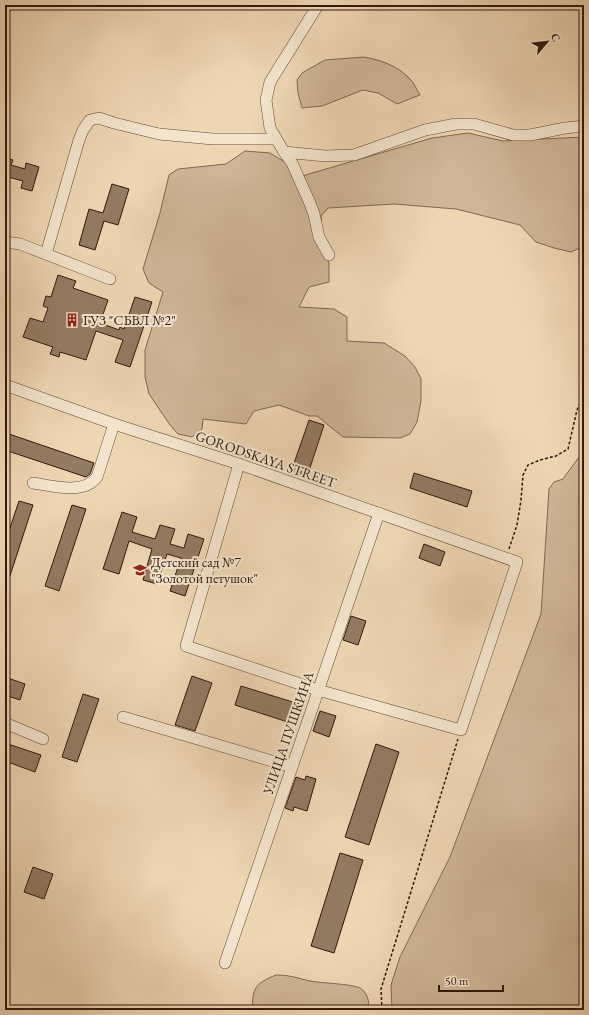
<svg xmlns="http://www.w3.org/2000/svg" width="589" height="1015" viewBox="0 0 589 1015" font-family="'EB Garamond',serif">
	<rect width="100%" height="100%" fill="#eed6b3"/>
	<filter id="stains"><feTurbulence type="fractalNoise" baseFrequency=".005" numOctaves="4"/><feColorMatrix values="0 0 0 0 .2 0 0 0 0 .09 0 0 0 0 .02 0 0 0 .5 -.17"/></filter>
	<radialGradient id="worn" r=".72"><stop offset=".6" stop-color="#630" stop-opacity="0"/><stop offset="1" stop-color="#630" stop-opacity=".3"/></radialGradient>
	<!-- green -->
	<g fill="#ceb697" stroke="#7e6852">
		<path d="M364,57C381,60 398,66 410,79C414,83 417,90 420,95L397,104L378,93L363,90L322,106L302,108L298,93L297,80L302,73L325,60Z"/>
		<polygon points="468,133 503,141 584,137 584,240 580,248 571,252 554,248 536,242 520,225 456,209 394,204 328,208 321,216 323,247 329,263 329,282 309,287 299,307 334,309 347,317 347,341 384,343 405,356 415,367 421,379 421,401 417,422 410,434 400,438 343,437 317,416 309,416 279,405 254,411 246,424 203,419 202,429 192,437 178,434 170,425 149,394 145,377 145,350 163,292 149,283 143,269 160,213 169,175 178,169 226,164 245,151 270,153 288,164 302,176 432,138"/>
		<polygon points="584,446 584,1010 392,1010 391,985 400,957 450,857 541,614 549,489 554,482 563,479 582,453"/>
		<path d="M276,975C290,975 297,978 310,981C321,983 352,984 360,988C368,993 369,1001 369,1010H252C253,988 254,984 276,975Z"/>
	</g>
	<!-- building -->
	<g fill="#927b63" stroke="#2f190d">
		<polygon points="5,158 13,160 11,165 25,169 26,163 39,167 32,191 21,188 23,181 8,177 7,179 5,179"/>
		<polygon points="112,184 129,189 118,225 104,221 95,250 79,245 89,209 103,213"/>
		<polygon points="58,275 76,281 73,288 108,300 100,323 119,330 120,327 124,329 135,297 152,302 130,367 115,362 123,340 96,331 86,360 60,352 59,357 50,354 53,347 23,337 30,318 43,322 48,308 43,306 46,296 51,297"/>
		<polygon points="309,420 324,425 307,477 291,472"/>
		<polygon points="9,434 94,463 90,474 86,477 5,450"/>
		<polygon points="414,473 472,491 467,507 410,488"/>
		<polygon points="19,501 33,505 6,588 5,587 5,543"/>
		<polygon points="72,505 86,509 59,591 45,586"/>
		<polygon points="122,512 137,517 132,532 155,539 160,525 175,529 170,544 184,548 188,534 204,539 185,596 170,591 181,558 167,554 157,584 143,580 152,549 129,541 119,574 103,569"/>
		<polygon points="424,544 445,552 440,566 419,558"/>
		<polygon points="351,616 366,621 358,645 343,640"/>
		<polygon points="192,676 212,683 195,731 175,725"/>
		<polygon points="5,677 25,684 20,700 5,695"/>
		<polygon points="241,686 299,704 294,724 235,705"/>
		<polygon points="83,694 99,699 77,762 62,757"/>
		<polygon points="320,711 336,716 329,737 313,731"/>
		<polygon points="5,743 41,755 35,772 5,761"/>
		<polygon points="376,744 399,752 369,845 345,837"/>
		<polygon points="306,776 316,779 307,811 294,807 293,811 285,808 296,777 305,780"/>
		<polygon points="340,853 363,860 334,953 311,946"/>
		<polygon points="33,867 53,874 44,899 24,892"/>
	</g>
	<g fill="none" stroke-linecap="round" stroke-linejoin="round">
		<!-- minor casing -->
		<g stroke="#5f4836" stroke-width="12">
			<g id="minor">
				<polyline points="318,5 270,82 266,100 270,128 284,152 292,163 309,201 314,214 319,237 329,255"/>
				<polyline points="284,152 325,156 354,155 425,130 456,124 474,124 513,135 530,135 565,128 584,126"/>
				<polyline points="5,242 20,244 110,279"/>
				<polyline points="46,254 79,140 83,130 90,120 99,118 114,123 159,134 213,139 275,139"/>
				<polyline points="5,385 114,424 239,464 517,562 461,730 318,690 186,646 239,464"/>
				<path d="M33,483C52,486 84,495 97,477L114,424"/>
				<polyline points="123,717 292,767"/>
				<polyline points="5,723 43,739"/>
				<polyline points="225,963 379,513"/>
			</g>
		</g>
		<!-- path -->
		<g stroke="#2f190d" stroke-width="1.5" stroke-dasharray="3 2" stroke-linecap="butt">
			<polyline points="509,549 517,525 521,500 523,475 528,465 540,460 556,456 568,449 577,410 584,394"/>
			<polyline points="382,1010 381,989 458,739"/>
		</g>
		<!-- minor -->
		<use href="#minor" stroke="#f4e4ce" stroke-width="11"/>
	</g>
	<!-- icons -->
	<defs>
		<g id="building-bare" transform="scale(1.08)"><path d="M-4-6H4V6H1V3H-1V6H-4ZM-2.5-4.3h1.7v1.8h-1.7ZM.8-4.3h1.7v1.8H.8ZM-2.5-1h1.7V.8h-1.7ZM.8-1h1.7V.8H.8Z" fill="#8f2418" stroke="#f4e4ce" stroke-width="2.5" paint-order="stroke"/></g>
		<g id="school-bare" transform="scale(1.08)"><path d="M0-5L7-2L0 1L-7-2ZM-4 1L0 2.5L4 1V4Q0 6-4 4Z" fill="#8f2418" stroke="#f4e4ce" stroke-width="2.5" paint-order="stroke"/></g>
	</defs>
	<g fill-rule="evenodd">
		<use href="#building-bare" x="72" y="320"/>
		<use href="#school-bare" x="140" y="570"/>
	</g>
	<g text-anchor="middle" stroke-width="4" stroke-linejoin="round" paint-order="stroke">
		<!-- poi labels -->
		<g font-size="14" fill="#2f190d" stroke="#f4e4ce" text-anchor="start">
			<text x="83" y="325">ГУЗ "СБВЛ №2"</text>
			<text x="151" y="567">Детский сад №7<tspan x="151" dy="16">"Золотой петушок"</tspan></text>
		</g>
		<!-- street labels -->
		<g font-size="14" fill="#2f190d" stroke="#f4e4ce">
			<text transform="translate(266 459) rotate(19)" y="5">GORODSKAYA STREET</text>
			<text transform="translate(288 733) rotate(-71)" y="5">УЛИЦА ПУШКИНА</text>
		</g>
	</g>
	<!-- margin -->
	<rect width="589" height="1015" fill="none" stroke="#eed6b3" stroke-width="20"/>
	<rect x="6" y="6" width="577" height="1003" fill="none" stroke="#2f190d" stroke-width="2"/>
	<rect x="10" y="10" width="569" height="995" fill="none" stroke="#2f190d"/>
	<!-- north arrow -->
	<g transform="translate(547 42) rotate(62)" stroke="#f4e4ce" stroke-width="3" paint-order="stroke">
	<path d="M0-3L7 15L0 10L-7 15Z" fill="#2f190d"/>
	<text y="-6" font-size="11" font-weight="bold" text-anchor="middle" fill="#2f190d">С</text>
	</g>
	<!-- scale -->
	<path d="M439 985v6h64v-6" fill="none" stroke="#2f190d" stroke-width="2"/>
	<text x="445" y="985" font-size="12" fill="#2f190d" stroke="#f4e4ce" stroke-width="3" paint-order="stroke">50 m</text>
	<rect width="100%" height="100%" filter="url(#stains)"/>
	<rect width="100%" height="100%" fill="url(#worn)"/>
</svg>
